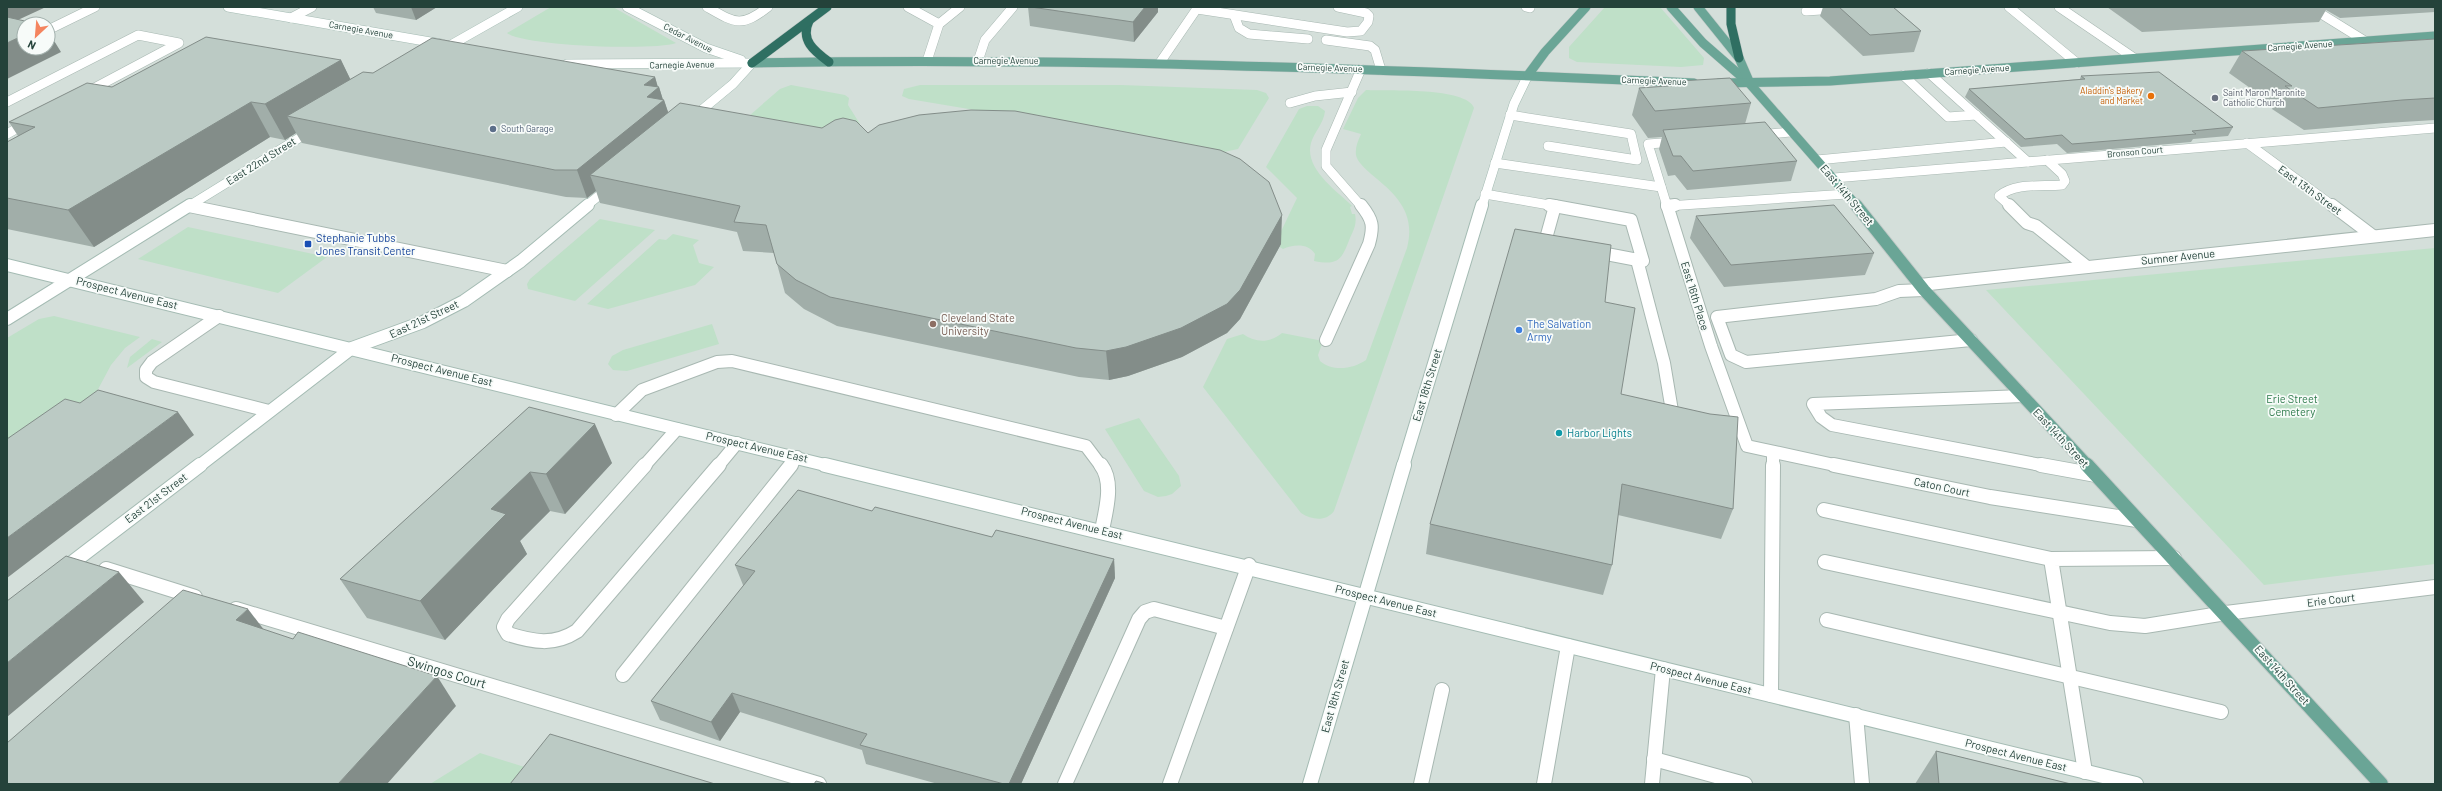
<svg xmlns="http://www.w3.org/2000/svg" width="2442" height="791" viewBox="0 0 2442 791" font-family="Barlow,sans-serif">
	<rect width="100%" height="100%" fill="#e6efeb"/>
	<!-- built -->
	<path fill="#d4dfda" fill-rule="evenodd" d="M7,7H2435V784H7ZM24,24H48V48H24Z"/>
	<!-- green -->
	<g fill="#bfe0c8">
		<path d="M551,7H613L676,43C655,51 523,46 507,33Z"/>
		<polygon points="1605,7 1660,7 1704,58 1703,65 1681,67 1577,62 1569,58 1569,47"/>
		<polygon points="791,85 845,95 849,98 848,105 860,124 839,144 727,135 780,89"/>
		<polygon points="920,85 1121,85 1257,90 1266,93 1269,98 1238,149 1224,152 909,99 902,96 904,89"/>
		<path d="M1366,90C1387,91 1467,87 1474,108L1334,511C1326,522 1312,520 1301,513L1203,387L1227,339L1243,334C1256,343 1270,343 1282,333L1323,341L1318,355L1320,361C1333,372 1353,369 1366,360L1407,248C1416,213 1397,195 1371,174C1366,169 1357,162 1356,155C1355,147 1358,141 1361,134L1343,129L1358,98Z"/>
		<path d="M1307,106H1318L1325,111C1324,123 1314,132 1311,143C1304,169 1336,190 1352,206L1350,207L1352,214H1355C1357,224 1354,229 1350,238C1342,259 1339,266 1314,261L1315,254C1309,243 1293,244 1283,249L1275,244L1297,198L1266,167L1299,109Z"/>
		<polygon points="600,219 655,230 575,301 528,289 527,284 530,279"/>
		<polygon points="188,227 327,257 278,293 138,259"/>
		<polygon points="673,234 699,240 693,245 699,263 714,267 695,285 608,309 587,304 659,239 666,240"/>
		<polygon points="2435,248 2435,564 2264,585 1986,290"/>
		<polygon points="54,316 140,337 125,348 111,365 96,393 86,404 7,439 7,338 39,319"/>
		<polygon points="712,324 719,344 627,371 613,370 608,364 612,356 623,350"/>
		<polygon points="152,339 162,342 127,368 130,357"/>
		<polygon points="1139,418 1179,476 1181,486 1172,494 1166,496 1158,497 1144,491 1105,429"/>
		<polygon points="480,753 566,780 563,784 430,784"/>
	</g>
	<g fill="none" stroke-linecap="round" stroke-linejoin="round">
		<!-- lane-far2 casing -->
		<g stroke="#a8b8b2" stroke-width="10">
			<g id="lane-far2">
				<path d="M707,7C735,23 741,28 768,7"/>
				<polyline points="908,7 939,24"/>
				<polyline points="1526,7 1530,8"/>
				<polyline points="2059,7 2134,58"/>
				<polyline points="1197,9 1347,32 1361,31 1368,22 1369,16 1366,13 1338,7"/>
				<polyline points="1806,11 1865,7"/>
				<polyline points="1234,15 1239,28 1249,34 1308,39"/>
				<polyline points="291,18 312,7"/>
				<polyline points="48,30 95,7"/>
				<polyline points="1326,40 1370,46 1375,50 1381,70"/>
				<polyline points="927,61 939,24 960,7"/>
				<polyline points="978,61 985,40 1013,7"/>
				<polyline points="1161,61 1198,7"/>
				<polyline points="1361,69 1326,150 1326,166 1361,206"/>
				<polyline points="1929,73 2028,162"/>
				<polyline points="1903,75 1948,117 1976,115"/>
				<polyline points="7,102 138,35 179,43 85,93"/>
				<polyline points="1290,103 1315,96 1352,92"/>
				<polyline points="1510,115 1631,134 1637,160 1548,146"/>
				<polyline points="7,134 28,122"/>
				<polyline points="1759,135 1790,132"/>
				<polyline points="2247,143 2333,206"/>
				<polyline points="1817,160 2006,142"/>
				<polyline points="1495,163 1661,187"/>
				<polyline points="1834,178 2435,128"/>
				<polyline points="1485,194 1555,206"/>
				<polyline points="189,206 191,206"/>
				<polyline points="1667,206 1648,144 1675,142"/>
				<polyline points="1667,206 1847,194"/>
				<path d="M2010,206L1999,196C2016,182 2042,187 2062,185L2065,181L2062,174L2047,160"/>
			</g>
		</g>
		<!-- lane-far1 casing -->
		<g stroke="#a8b8b2" stroke-width="14">
			<g id="lane-far1">
				<polyline points="1549,205 1631,220 1643,261 1596,252"/>
				<polyline points="1667,205 1711,346 1747,446 1839,466"/>
				<polyline points="2009,205 2027,223 2036,226 2087,267"/>
				<polyline points="2332,205 2373,236"/>
				<polyline points="189,206 507,271"/>
				<polyline points="1667,206 1675,205"/>
				<polyline points="1552,243 1545,242 1555,206"/>
				<polyline points="1637,260 1664,363 1673,417 1676,420"/>
				<polyline points="1924,290 1899,291 1876,299 1717,317 1731,355 1746,362 1971,340"/>
				<polyline points="219,316 152,362 146,370 146,377 154,382 269,411"/>
				<path d="M1326,340L1369,244C1374,226 1373,220 1361,205"/>
				<polyline points="2023,396 1813,404 1821,417 1832,425 2046,466"/>
				<polyline points="616,415 642,390 717,362 732,361 1086,446 1101,466"/>
				<polyline points="644,466 677,429"/>
				<polyline points="718,466 737,443"/>
				<polyline points="790,466 797,457"/>
				<polyline points="1773,466 1773,452"/>
			</g>
		</g>
		<!-- lane casing -->
		<g stroke="#a8b8b2" stroke-width="16">
			<g id="lane">
				<path d="M645,465L508,619L504,627L508,634C533,642 554,646 577,631L719,465"/>
				<path d="M1101,465C1114,482 1106,510 1102,530"/>
				<polyline points="1834,465 1990,497 2137,520"/>
				<polyline points="2041,465 2096,475"/>
				<polyline points="1824,510 2051,559"/>
				<polyline points="1825,562 2110,623 2145,626 2226,613"/>
				<polyline points="106,569 195,597"/>
				<polyline points="236,609 819,784"/>
				<polyline points="1827,620 2221,712"/>
				<polyline points="623,675 791,465"/>
				<polyline points="1771,695 1773,465"/>
				<polyline points="1654,759 1745,784"/>
				<polyline points="2085,772 2051,559 2174,558"/>
				<polyline points="1065,784 1139,619 1145,612 1154,609 1226,628"/>
				<polyline points="1170,784 1249,565"/>
				<polyline points="1421,784 1442,690"/>
				<polyline points="1544,784 1568,646"/>
				<polyline points="1652,784 1663,669"/>
			</g>
		</g>
		<!-- street-far2 casing -->
		<g stroke="#a8b8b2" stroke-width="10">
			<g id="street-far2">
				<polyline points="2009,7 2077,63"/>
				<polyline points="2310,7 2365,41"/>
			</g>
		</g>
		<!-- street-far1 casing -->
		<g stroke="#a8b8b2" stroke-width="14">
			<polyline id="street-far1" points="1920,285 2435,230"/>
		</g>
		<!-- street casing -->
		<g stroke="#a8b8b2" stroke-width="16">
			<g id="street">
				<polyline points="2226,613 2435,587"/>
				<polyline points="1856,715 1862,784"/>
			</g>
		</g>
		<!-- secondary-far2 casing -->
		<g stroke="#a4bbb3" stroke-width="10">
			<g id="secondary-far2">
				<polyline points="228,7 442,44"/>
				<polyline points="627,7 706,48 741,60"/>
				<polyline points="442,50 518,7"/>
				<polyline points="567,64 752,63"/>
				<polyline points="692,118 733,84 752,63"/>
				<polyline points="189,206 312,130"/>
				<polyline points="586,206 611,186"/>
				<polyline points="1482,206 1514,104 1528,75"/>
			</g>
		</g>
		<!-- secondary-far1 casing -->
		<g stroke="#a4bbb3" stroke-width="14">
			<g id="secondary-far1">
				<polyline points="7,265 829,466"/>
				<polyline points="7,319 190,205"/>
				<polyline points="199,466 352,348 423,322 464,301 521,261 588,205"/>
				<polyline points="1403,466 1482,205"/>
			</g>
		</g>
		<!-- secondary casing -->
		<g stroke="#a4bbb3" stroke-width="16">
			<g id="secondary">
				<path d="M825,465C1263,568 1699,678 2136,784"/>
				<polyline points="64,569 200,465"/>
				<polyline points="1310,784 1404,465"/>
			</g>
		</g>
		<!-- primary-far2 casing -->
		<g stroke="#c2cac8" stroke-width="10">
			<g id="primary-far2">
				<polyline points="1671,7 1703,43 1750,84 1857,206"/>
				<polyline points="1698,7 1739,58 1749,81"/>
				<path d="M752,63C1066,57 1380,69 1694,83"/>
				<polyline points="1528,75 1545,52 1586,7"/>
				<polyline points="1719,83 1830,81 2435,36"/>
			</g>
		</g>
		<!-- primary-far1 casing -->
		<g stroke="#c2cac8" stroke-width="14">
			<polyline id="primary-far1" points="1856,205 1924,290 2088,466"/>
		</g>
		<!-- primary casing -->
		<g stroke="#c2cac8" stroke-width="16">
			<polyline id="primary" points="2087,465 2381,784"/>
		</g>
		<!-- highway casing -->
		<g stroke="#c2cac8" stroke-width="10">
			<g id="highway">
				<polyline points="1731,7 1731,24 1739,58"/>
				<path d="M809,21C800,40 814,51 829,62"/>
				<polyline points="752,63 827,7"/>
			</g>
		</g>
		<!-- lane-far2 -->
		<use href="#lane-far2" stroke="#fff" stroke-width="9"/>
		<!-- lane-far1 -->
		<use href="#lane-far1" stroke="#fff" stroke-width="12"/>
		<!-- lane -->
		<use href="#lane" stroke="#fff" stroke-width="14"/>
		<!-- street-far2 -->
		<use href="#street-far2" stroke="#fff" stroke-width="9"/>
		<!-- street-far1 -->
		<use href="#street-far1" stroke="#fff" stroke-width="12"/>
		<!-- street -->
		<use href="#street" stroke="#fff" stroke-width="14"/>
		<!-- secondary-far2 -->
		<use href="#secondary-far2" stroke="#fff" stroke-width="9"/>
		<!-- secondary-far1 -->
		<use href="#secondary-far1" stroke="#fff" stroke-width="12"/>
		<!-- secondary -->
		<use href="#secondary" stroke="#fff" stroke-width="14"/>
		<!-- primary-far2 -->
		<use href="#primary-far2" stroke="#6aa596" stroke-width="9"/>
		<!-- primary-far1 -->
		<use href="#primary-far1" stroke="#6aa596" stroke-width="12"/>
		<!-- primary -->
		<use href="#primary" stroke="#6aa596" stroke-width="14"/>
		<!-- highway -->
		<use href="#highway" stroke="#2f6f62" stroke-width="9"/>
	</g>
	<!-- wall -->
	<g fill="#a1aea9">
		<polygon points="373,7 437,7 416,20 376,13"/>
		<polygon points="1028,7 1158,7 1158,12 1134,42 1030,26"/>
		<polygon points="1823,7 1893,7 1921,31 1914,52 1863,56 1820,16"/>
		<polygon points="2107,7 2435,7 2435,12 2340,18 2326,10 2319,22 2142,32"/>
		<polygon points="2435,39 2435,120 2386,123 2304,130 2272,109 2274,105 2229,73 2242,51"/>
		<polygon points="341,60 350,79 373,73 655,77 658,87 659,87 663,100 664,100 668,112 868,133 1281,244 1240,319 1227,333 1182,357 1128,376 1109,380 1079,377 837,326 804,309 785,293 774,253 743,251 737,232 600,203 596,191 587,198 566,197 302,143 296,133 285,140 270,137 94,247 7,229 7,142 18,136 9,122"/>
		<polygon points="2081,76 2233,127 2228,136 2193,139 2191,142 2067,153 2057,144 2021,147 1965,97 1969,89 2080,79"/>
		<polygon points="1679,81 1751,103 1745,124 1797,161 1791,181 1687,190 1675,175 1668,176 1659,149 1662,137 1648,138 1632,115 1639,88 1678,86"/>
		<polygon points="1696,216 1874,253 1865,275 1724,287 1690,238"/>
		<polygon points="1605,302 1621,394 1733,509 1721,539 1618,515 1612,565 1603,595 1426,554 1430,524"/>
		<polygon points="529,407 612,463 565,514 550,511 520,541 527,554 445,640 367,618 340,579"/>
		<polygon points="872,511 992,537 1114,559 1115,578 1021,784 938,784 866,764 862,750 740,712 720,741 660,720 651,701 744,585 743,585 735,565"/>
		<polygon points="1936,751 2071,784 1915,784"/>
	</g>
	<!-- shaded-wall -->
	<g fill="#838d89">
		<polygon points="7,7 46,7 7,25"/>
		<polygon points="411,7 437,7 416,20"/>
		<polygon points="1145,7 1158,7 1158,12 1134,42 1133,22"/>
		<polygon points="48,31 61,52 7,79 7,43 24,35 24,48 48,48"/>
		<polygon points="341,60 358,95 287,116 296,133 285,140 265,104"/>
		<polygon points="655,77 658,88 659,87 663,100 664,100 673,127 590,175 596,191 587,198 577,170 647,97 644,85"/>
		<polygon points="251,102 270,137 94,247 68,210"/>
		<polygon points="1282,215 1281,244 1240,319 1227,333 1182,357 1128,376 1109,380 1106,351"/>
		<polygon points="178,412 194,435 7,578 7,538"/>
		<polygon points="595,424 612,463 565,514 546,474"/>
		<polygon points="530,472 550,511 520,541 527,554 445,640 420,601 491,509"/>
		<polygon points="1114,559 1115,578 1021,784 1009,784"/>
		<polygon points="119,572 144,602 7,717 7,663"/>
		<polygon points="248,609 271,639 236,620"/>
		<polygon points="437,676 456,706 387,784 338,784"/>
		<polygon points="732,693 740,712 720,741 711,722"/>
	</g>
	<!-- building -->
	<g fill="#bbcac4" stroke="#838d89">
		<polygon points="1031,7 1145,7 1133,22"/>
		<polygon points="1839,7 1893,7 1921,31 1870,35"/>
		<polygon points="7,17 38,24 24,24 24,35 7,43"/>
		<polygon points="206,37 341,60 265,104 251,102 68,210 7,198 7,142 35,127 9,122 87,83 112,87"/>
		<polygon points="432,38 655,77 644,85 659,87 647,97 664,100 577,170 555,170 287,116 363,72 373,73"/>
		<polygon points="2435,39 2435,98 2402,100 2318,108 2285,86 2292,86 2242,51"/>
		<polygon points="2159,72 2233,127 2192,131 2196,134 2072,144 2062,135 2025,139 1969,89 2085,79 2081,76"/>
		<polygon points="1730,78 1751,103 1655,111 1639,88 1682,85 1679,81"/>
		<polygon points="680,103 822,128 835,120 843,118 856,121 868,133 879,125 919,115 971,110 1015,111 1220,150 1240,159 1269,182 1282,215 1240,290 1227,304 1181,328 1126,347 1106,351 1076,348 830,297 796,280 777,264 766,225 734,222 740,206 590,175"/>
		<polygon points="1765,122 1797,161 1693,171 1681,156 1673,156 1663,130"/>
		<polygon points="1834,205 1874,253 1731,265 1696,216"/>
		<polygon points="1515,229 1611,245 1605,302 1635,308 1621,394 1710,414 1738,417 1733,509 1622,484 1612,565 1430,524"/>
		<polygon points="98,390 178,412 7,538 7,439 65,399 80,403"/>
		<polygon points="529,407 595,424 546,474 530,472 491,509 506,514 420,601 340,579"/>
		<polygon points="798,490 872,511 875,507 992,537 996,530 1114,559 1009,784 1004,784 860,745 867,734 732,693 711,722 651,701 755,571 735,565"/>
		<polygon points="66,556 119,572 7,663 7,601"/>
		<polygon points="183,590 248,609 236,620 293,639 298,632 437,676 338,784 7,784 7,743"/>
		<polygon points="550,734 715,784 510,784"/>
		<polygon points="1936,751 2071,784 1939,784"/>
		<polygon points="816,781 827,784 814,784"/>
	</g>
	<!-- markers -->
	<circle fill="#e8710a" stroke="#f7fbf9" stroke-width="1.5" cx="2151" cy="96" r="4"/>
	<circle fill="#6b7280" stroke="#f7fbf9" stroke-width="1.5" cx="2215" cy="98" r="4"/>
	<circle fill="#5c6f8a" stroke="#f7fbf9" stroke-width="1.5" cx="493" cy="129" r="4"/>
	<rect fill="#1a4fb4" stroke="#f7fbf9" stroke-width="1.5" x="304" y="240" width="8" height="8" rx="2"/>
	<circle fill="#8d6e63" stroke="#f7fbf9" stroke-width="1.5" cx="933" cy="324" r="4"/>
	<circle fill="#3f7fe0" stroke="#f7fbf9" stroke-width="1.5" cx="1519" cy="330" r="4"/>
	<circle fill="#0f9aa8" stroke="#f7fbf9" stroke-width="1.5" cx="1559" cy="433" r="4"/>
	<g text-anchor="middle" stroke-width="3.5" stroke-linejoin="round" paint-order="stroke">
		<!-- far-street labels -->
		<g font-size="9" fill="#24423a" stroke="#f7fbf9">
			<text transform="translate(361 30) rotate(10)" y="3">Carnegie Avenue</text>
			<text transform="translate(688 38) rotate(27)" y="3">Cedar Avenue</text>
			<text transform="translate(2300 46) rotate(-4)" y="3">Carnegie Avenue</text>
			<text x="1006" y="64">Carnegie Avenue</text>
			<text transform="translate(682 65) rotate(-1)" y="3">Carnegie Avenue</text>
			<text transform="translate(1330 68) rotate(2)" y="3">Carnegie Avenue</text>
			<text transform="translate(1977 70) rotate(-4)" y="3">Carnegie Avenue</text>
			<text transform="translate(1654 81) rotate(2)" y="3">Carnegie Avenue</text>
			<text transform="translate(2135 152) rotate(-5)" y="3">Bronson Court</text>
		</g>
		<!-- far-food labels -->
		<g font-size="9" fill="#c56008" stroke="#f7fbf9" text-anchor="end">
			<text x="2143" y="94">Aladdin's Bakery<tspan x="2143" dy="10">and Market</tspan></text>
		</g>
		<!-- far-worship labels -->
		<g font-size="9" fill="#5b616d" stroke="#f7fbf9" text-anchor="start">
			<text x="2223" y="96">Saint Maron Maronite<tspan x="2223" dy="10">Catholic Church</tspan></text>
		</g>
		<!-- far-service labels -->
		<g font-size="9" fill="#4e5e75" stroke="#f7fbf9" text-anchor="start">
			<text x="501" y="132">South Garage</text>
		</g>
		<!-- street labels -->
		<g font-size="11" fill="#24423a" stroke="#f7fbf9">
			<text transform="translate(261 161) rotate(-32)" y="4">East 22nd Street</text>
			<text transform="translate(2310 190) rotate(36)" y="4">East 13th Street</text>
			<text transform="translate(1847 195) rotate(50)" y="4">East 14th Street</text>
			<text transform="translate(2178 257) rotate(-6)" y="4">Sumner Avenue</text>
			<text transform="translate(127 293) rotate(14)" y="4">Prospect Avenue East</text>
			<text transform="translate(1695 296) rotate(73)" y="4">East 16th Place</text>
			<text transform="translate(424 319) rotate(-25)" y="4">East 21st Street</text>
			<text transform="translate(442 370) rotate(14)" y="4">Prospect Avenue East</text>
			<text transform="translate(1427 385) rotate(-73)" y="4">East 18th Street</text>
			<text transform="translate(2061 438) rotate(47)" y="4">East 14th Street</text>
			<text transform="translate(757 447) rotate(13)" y="4">Prospect Avenue East</text>
			<text transform="translate(1942 487) rotate(12)" y="4">Caton Court</text>
			<text transform="translate(156 498) rotate(-37)" y="4">East 21st Street</text>
			<text transform="translate(1072 523) rotate(14)" y="4">Prospect Avenue East</text>
			<text transform="translate(2331 600) rotate(-7)" y="4">Erie Court</text>
			<text transform="translate(1386 601) rotate(14)" y="4">Prospect Avenue East</text>
			<text transform="translate(2282 675) rotate(48)" y="4">East 14th Street</text>
			<text transform="translate(1701 678) rotate(14)" y="4">Prospect Avenue East</text>
			<text transform="translate(1335 696) rotate(-74)" y="4">East 18th Street</text>
			<text transform="translate(2016 755) rotate(14)" y="4">Prospect Avenue East</text>
		</g>
		<!-- transit labels -->
		<g font-size="11" fill="#164399" stroke="#f7fbf9" text-anchor="start">
			<text x="316" y="242">Stephanie Tubbs<tspan x="316" dy="13">Jones Transit Center</tspan></text>
		</g>
		<!-- education labels -->
		<g font-size="11" fill="#785e54" stroke="#f7fbf9" text-anchor="start">
			<text x="941" y="322">Cleveland State<tspan x="941" dy="13">University</tspan></text>
		</g>
		<!-- shop labels -->
		<g font-size="11" fill="#366cbe" stroke="#f7fbf9" text-anchor="start">
			<text x="1527" y="328">The Salvation<tspan x="1527" dy="13">Army</tspan></text>
		</g>
		<!-- park labels -->
		<g font-size="11" fill="#2d7a4b" stroke="#f7fbf9">
			<text x="2292" y="403">Erie Street<tspan x="2292" dy="13">Cemetery</tspan></text>
		</g>
		<!-- culture labels -->
		<g font-size="11" fill="#0d838f" stroke="#f7fbf9" text-anchor="start">
			<text x="1567" y="437">Harbor Lights</text>
		</g>
		<!-- near-street labels -->
		<g font-size="13" fill="#24423a" stroke="#f7fbf9">
			<text transform="translate(447 672) rotate(17)" y="5">Swingos Court</text>
		</g>
	</g>
	<!-- border -->
	<rect width="2442" height="791" fill="none" stroke="#24423a" stroke-width="16"/>
	<!-- north arrow -->
	<g transform="translate(36 36) rotate(206)"><circle r="19" fill="#f7fbf9" stroke="#a3b1ad"/>
	<path d="M0-3L7 15L0 10L-7 15Z" fill="#f4845f"/>
	<text y="-6" font-size="11" font-weight="bold" text-anchor="middle" fill="#24423a">N</text>
	</g>
</svg>
